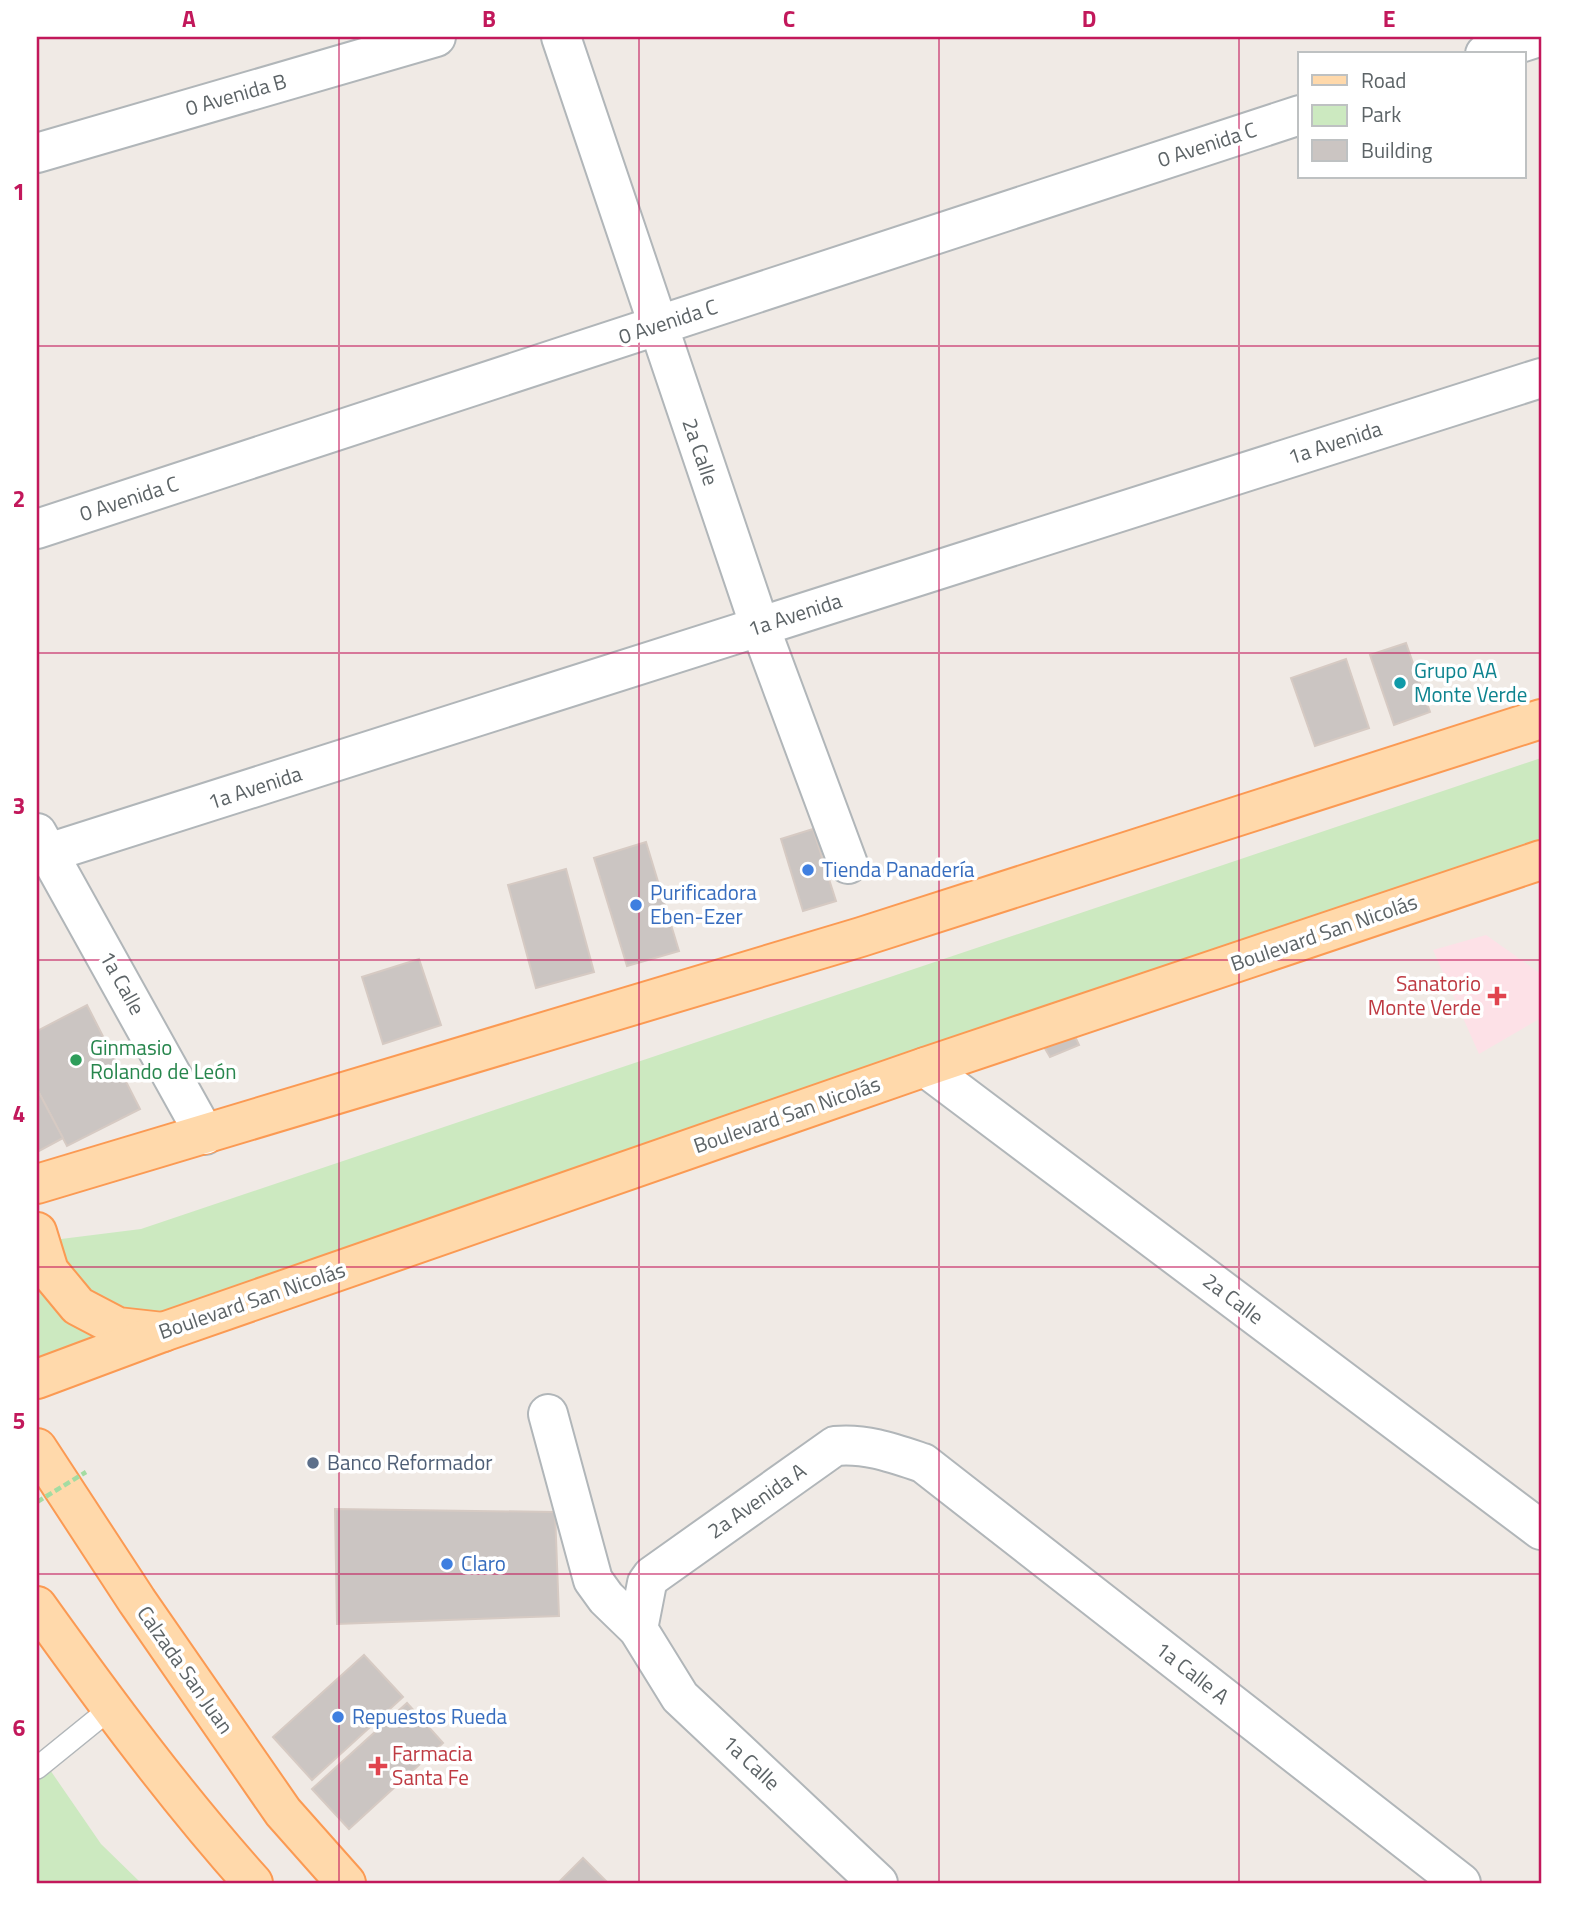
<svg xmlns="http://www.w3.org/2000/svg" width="1578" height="1920" viewBox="0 0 1578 1920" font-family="'Titillium Web',sans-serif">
	<rect width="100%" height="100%" fill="#f0eae5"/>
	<!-- medical -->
	<polygon fill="#fde1e7" points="1486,935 1541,974 1541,1018 1479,1054 1433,950"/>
	<!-- green -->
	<g fill="#cce9c0">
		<polygon points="1541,758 1541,839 39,1379 37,1376 37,1242 141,1229"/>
		<polygon points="37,1751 101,1844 141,1883 37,1883"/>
	</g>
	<!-- building -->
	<g fill="#cbc5c2" stroke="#d6cac3" stroke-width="2">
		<polygon points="1406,643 1430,712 1394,725 1370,655"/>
		<polygon points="1346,659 1369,728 1315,746 1291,678"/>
		<polygon points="813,829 836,901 803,911 781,839"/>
		<polygon points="646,842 679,951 627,966 594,858"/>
		<polygon points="566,869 594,972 536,988 508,885"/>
		<polygon points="419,959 441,1025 383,1044 362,977"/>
		<polygon points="87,1005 140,1109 67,1146 37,1089 37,1031"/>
		<polygon points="1071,1028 1079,1045 1050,1057 1040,1040"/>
		<polygon points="37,1089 63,1138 37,1152"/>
		<polygon points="335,1509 555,1512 559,1616 337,1624"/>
		<polygon points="364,1655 403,1697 312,1780 273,1737"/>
		<polygon points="407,1703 443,1743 349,1829 312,1789"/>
		<polygon points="583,1858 608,1883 558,1883"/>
	</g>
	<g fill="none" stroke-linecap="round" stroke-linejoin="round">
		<!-- lane casing -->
		<g stroke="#b1b6b9" stroke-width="24">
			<polyline id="lane" points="37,1768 111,1708"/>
		</g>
		<!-- street casing -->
		<g stroke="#b1b6b9" stroke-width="42">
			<g id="street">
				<polyline points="561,37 760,627 848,864"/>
				<polyline points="1485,54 1539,37"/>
				<polyline points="37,153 436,37"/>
				<polyline points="37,529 1300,115"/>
				<polyline points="37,833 205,1135"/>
				<polyline points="48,853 1541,378"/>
				<polyline points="925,1067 1541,1530"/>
				<polyline points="548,1414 593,1580 606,1598 638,1629 680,1697 878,1883"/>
				<path d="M638,1629L647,1583L652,1576L835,1446C866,1443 893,1453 923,1463L1461,1883"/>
			</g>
		</g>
		<!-- primary casing -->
		<g stroke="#fb9a53" stroke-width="42">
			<g id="primary">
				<polyline points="37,1184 861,937 1541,719"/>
				<polyline points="37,1232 49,1271 78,1306 118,1327 163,1332"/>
				<polyline points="37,1379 163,1332 925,1067 1541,860"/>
				<polyline points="37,1448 137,1601 283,1812 346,1883"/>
				<path d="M37,1606C105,1701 175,1796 253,1883"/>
			</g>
		</g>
		<!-- lane -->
		<use href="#lane" stroke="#fff" stroke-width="21"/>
		<!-- street -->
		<use href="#street" stroke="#fff" stroke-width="38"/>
		<!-- primary -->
		<use href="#primary" stroke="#ffd9ab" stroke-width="38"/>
		<!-- path-bridge -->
		<polyline stroke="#a4dca2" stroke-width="4.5" stroke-dasharray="7 3.5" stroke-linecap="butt" points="37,1502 86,1472"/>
	</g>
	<!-- grid -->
	<path fill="none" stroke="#c2185b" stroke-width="2" stroke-opacity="0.55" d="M339,37V1883M639,37V1883M939,37V1883M1239,37V1883M37,346H1541M37,653H1541M37,960H1541M37,1267H1541M37,1574H1541"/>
	<!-- markers -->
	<circle fill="#0f9aa8" stroke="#fff" stroke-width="2.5" cx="1400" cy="683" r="7"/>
	<g fill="#3f7fe0" stroke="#fff" stroke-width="2.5">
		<circle cx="808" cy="870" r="7"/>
		<circle cx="636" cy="905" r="7"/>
		<circle cx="447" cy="1564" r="7"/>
		<circle cx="338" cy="1717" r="7"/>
	</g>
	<g fill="#e0444e" stroke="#fff" stroke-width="2.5">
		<path d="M1493.5 985.5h7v7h7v7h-7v7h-7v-7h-7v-7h7z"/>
		<path d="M374.5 1755.5h7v7h7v7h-7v7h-7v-7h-7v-7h7z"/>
	</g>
	<circle fill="#2e9e5b" stroke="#fff" stroke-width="2.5" cx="76" cy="1060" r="7"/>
	<circle fill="#5c6f8a" stroke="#fff" stroke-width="2.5" cx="313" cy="1463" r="7"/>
	<g text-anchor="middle" stroke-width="7" stroke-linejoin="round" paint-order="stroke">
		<!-- street labels -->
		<g font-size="21" fill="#5d6467" stroke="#fff">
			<text transform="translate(236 95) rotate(-16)" y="7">0 Avenida B</text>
			<text transform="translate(1207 145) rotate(-18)" y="7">0 Avenida C</text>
			<text transform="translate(668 322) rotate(-18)" y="7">0 Avenida C</text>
			<text transform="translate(1335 443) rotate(-18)" y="7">1a Avenida</text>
			<text transform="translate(700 452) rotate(71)" y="7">2a Calle</text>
			<text transform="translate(129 499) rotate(-18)" y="7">0 Avenida C</text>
			<text transform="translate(795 615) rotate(-18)" y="7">1a Avenida</text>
			<text transform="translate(255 788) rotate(-18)" y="7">1a Avenida</text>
			<text transform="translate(1324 933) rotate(-19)" y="7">Boulevard San Nicolás</text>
			<text transform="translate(122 983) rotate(61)" y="7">1a Calle</text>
			<text transform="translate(787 1115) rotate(-19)" y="7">Boulevard San Nicolás</text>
			<text transform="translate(1233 1299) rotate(37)" y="7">2a Calle</text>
			<text transform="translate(252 1301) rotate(-19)" y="7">Boulevard San Nicolás</text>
			<text transform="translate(757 1501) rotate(-35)" y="7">2a Avenida A</text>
			<text transform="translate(185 1670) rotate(55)" y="7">Calzada San Juan</text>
			<text transform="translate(1192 1673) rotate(38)" y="7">1a Calle A</text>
			<text transform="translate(751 1763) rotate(43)" y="7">1a Calle</text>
		</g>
		<!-- culture labels -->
		<g font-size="21" fill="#0d838f" stroke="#fff" text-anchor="start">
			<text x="1414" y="678">Grupo AA<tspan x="1414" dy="24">Monte Verde</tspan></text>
		</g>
		<!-- shop labels -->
		<g font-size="21" fill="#366cbe" stroke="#fff" text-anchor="start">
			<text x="822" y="877">Tienda Panadería</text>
			<text x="650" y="900">Purificadora<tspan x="650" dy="24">Eben-Ezer</tspan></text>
			<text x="461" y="1571">Claro</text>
			<text x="352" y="1724">Repuestos Rueda</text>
		</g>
		<!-- health labels -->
		<g font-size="21" fill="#be3a42" stroke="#fff" text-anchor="end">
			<text x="1481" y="991">Sanatorio<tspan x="1481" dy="24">Monte Verde</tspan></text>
			<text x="392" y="1761" text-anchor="start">Farmacia<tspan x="392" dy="24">Santa Fe</tspan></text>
		</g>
		<!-- leisure labels -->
		<g font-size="21" fill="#27864d" stroke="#fff" text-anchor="start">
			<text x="90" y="1055">Ginmasio<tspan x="90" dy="24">Rolando de León</tspan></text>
		</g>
		<!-- service labels -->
		<g font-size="21" fill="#4e5e75" stroke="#fff" text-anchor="start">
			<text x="327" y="1470">Banco Reformador</text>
		</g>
	</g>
	<!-- border -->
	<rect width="1578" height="1920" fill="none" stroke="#ffffff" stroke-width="77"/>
	<!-- legend -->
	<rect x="1298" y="52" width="228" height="126" fill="#ffffff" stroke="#bec1c2" stroke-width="2"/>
	<rect x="1312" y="75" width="35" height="10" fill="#ffd9ab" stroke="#bec1c2" stroke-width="2"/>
	<text x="1361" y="88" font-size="21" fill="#5d6467">Road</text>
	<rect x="1312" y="105" width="35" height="21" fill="#cce9c0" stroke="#bec1c2" stroke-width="2"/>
	<text x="1361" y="122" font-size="21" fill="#5d6467">Park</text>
	<rect x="1312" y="140" width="35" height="21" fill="#cbc5c2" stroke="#bec1c2" stroke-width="2"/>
	<text x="1361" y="158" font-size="21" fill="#5d6467">Building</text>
	<rect x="38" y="38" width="1502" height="1844" fill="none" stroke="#c2185b" stroke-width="2.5"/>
	<g font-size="23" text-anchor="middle" font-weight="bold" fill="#c2185b">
		<text x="189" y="27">A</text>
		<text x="489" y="27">B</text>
		<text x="789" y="27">C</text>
		<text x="1089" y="27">D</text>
		<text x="1389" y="27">E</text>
		<text x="19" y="200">1</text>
		<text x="19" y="507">2</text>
		<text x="19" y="814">3</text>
		<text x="19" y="1122">4</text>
		<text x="19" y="1429">5</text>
		<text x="19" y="1736">6</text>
	</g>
</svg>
